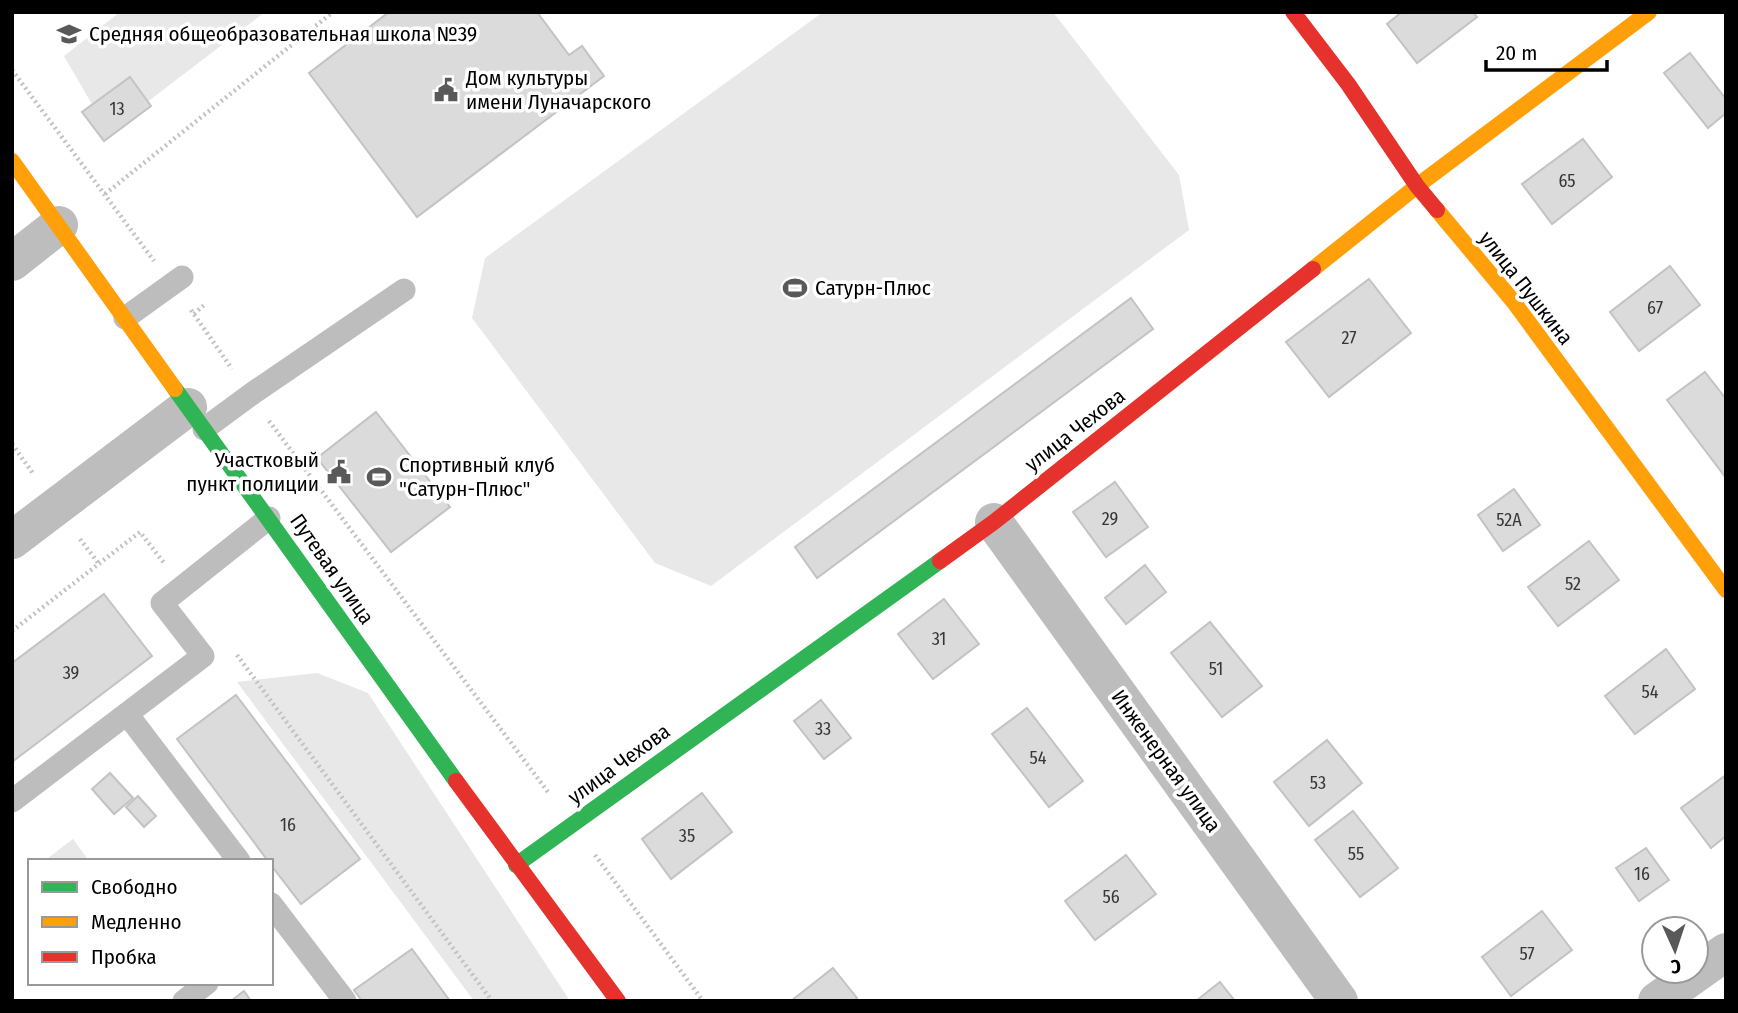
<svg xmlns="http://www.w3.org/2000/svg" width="1738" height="1013" viewBox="0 0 1738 1013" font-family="'Fira Sans Condensed',sans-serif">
	<rect width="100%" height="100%" fill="#fff"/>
	<!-- green -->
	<g fill="#e8e8e8">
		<polygon points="120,12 265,12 108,132 64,56"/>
		<polygon points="823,12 1053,12 1179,175 1189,230 711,586 655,563 472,318 485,258"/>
		<polygon points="317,673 368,693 570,1001 474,1001 237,682"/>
		<polygon points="73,839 89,861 44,861"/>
	</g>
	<!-- building -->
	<g fill="#dbdbdb" stroke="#c3c3c3" stroke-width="2">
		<polygon points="389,12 537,12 569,55 582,46 604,76 417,217 309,73"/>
		<polygon points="1402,12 1473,12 1477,17 1417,63 1387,24"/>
		<polygon points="1690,53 1726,99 1726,113 1708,128 1664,73"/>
		<polygon points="130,77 151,106 104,141 82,112"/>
		<polygon points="1583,139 1612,177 1552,224 1522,184"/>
		<polygon points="1670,266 1700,305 1639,351 1610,312"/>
		<polygon points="1369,279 1411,333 1329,397 1286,342"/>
		<polygon points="1131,298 1153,329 817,578 795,547"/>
		<polygon points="1705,372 1726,399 1726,478 1667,400"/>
		<polygon points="376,412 450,507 391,552 317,458"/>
		<polygon points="1115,482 1148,527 1106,557 1073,512"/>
		<polygon points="1514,489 1540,525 1503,551 1478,515"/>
		<polygon points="1589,541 1619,580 1558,626 1528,587"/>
		<polygon points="1145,565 1166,592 1126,624 1105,598"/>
		<polygon points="104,594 152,656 12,762 12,663"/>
		<polygon points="944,599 979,644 933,679 898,634"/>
		<polygon points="1210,622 1262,686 1222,717 1171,653"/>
		<polygon points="1666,649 1695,689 1635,734 1605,696"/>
		<polygon points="236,695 360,859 301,904 271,865 271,861 268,861 177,739"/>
		<polygon points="821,700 851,738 824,759 794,721"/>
		<polygon points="1027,708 1083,781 1049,807 992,734"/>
		<polygon points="1327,740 1362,783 1309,826 1274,782"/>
		<polygon points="110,773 133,798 114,814 92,789"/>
		<polygon points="1726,775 1726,836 1711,848 1681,808"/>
		<polygon points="702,793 732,832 671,879 642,839"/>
		<polygon points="138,796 156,816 144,827 126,807"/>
		<polygon points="1353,811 1398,868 1360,897 1315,840"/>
		<polygon points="1646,848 1669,880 1639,901 1616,868"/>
		<polygon points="1126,855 1156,894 1095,940 1065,901"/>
		<polygon points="1542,911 1572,950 1511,996 1482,957"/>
		<polygon points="412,949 450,1001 362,1001 354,990"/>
		<polygon points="833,968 857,998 853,1001 791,1001"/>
		<polygon points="1220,982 1235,1001 1196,1001"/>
		<polygon points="244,991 251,1001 231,1001"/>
	</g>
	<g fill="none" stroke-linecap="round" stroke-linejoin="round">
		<!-- path -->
		<g stroke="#c2c2c2" stroke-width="4.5" stroke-dasharray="2 3.5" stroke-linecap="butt">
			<polyline points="12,70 154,261"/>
			<polyline points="105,194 333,12"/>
			<polyline points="191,310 232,369"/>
			<polyline points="194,314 204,305"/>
			<polyline points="269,421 548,792"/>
			<polyline points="12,444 34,475"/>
			<polyline points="80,539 99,564"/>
			<polyline points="12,631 140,532 164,563"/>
			<polyline points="237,655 492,1001"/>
			<polyline points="595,855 703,1001"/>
		</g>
		<!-- lane -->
		<g stroke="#bdbdbd" stroke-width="23">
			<polyline points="125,318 182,277"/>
			<polyline points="204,429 253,393 404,290"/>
			<polyline points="127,714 239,861"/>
			<polyline points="12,801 203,656 162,603 269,518"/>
			<polyline points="271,904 345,1001"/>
			<polyline points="184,1001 207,983"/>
		</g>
		<!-- street -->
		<g stroke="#bdbdbd" stroke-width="38">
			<polyline points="12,262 59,225"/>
			<polyline points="994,522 1339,1001"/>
			<polyline points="12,540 188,407"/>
			<polyline points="1657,1001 1726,952"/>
		</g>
		<!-- fast -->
		<g stroke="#30b455" stroke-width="16">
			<polyline points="175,389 456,781"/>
			<polyline points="516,865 940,561"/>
		</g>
		<!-- slow -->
		<g stroke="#ff9f0a" stroke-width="16">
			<polyline points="12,161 175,389"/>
			<polyline points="1437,210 1513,301 1726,590"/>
			<polyline points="1313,269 1417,186 1649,12"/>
		</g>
		<!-- jam -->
		<g stroke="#e5322d" stroke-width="16">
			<polyline points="1293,12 1348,84 1417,186 1437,210"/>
			<polyline points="940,561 994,522 1313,269"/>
			<polyline points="456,781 618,1001"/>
		</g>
	</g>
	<!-- icons -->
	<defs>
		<g id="school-bare" transform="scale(1.89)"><path d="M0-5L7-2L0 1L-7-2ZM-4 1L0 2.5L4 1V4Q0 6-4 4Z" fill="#595959" stroke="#fff" stroke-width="2.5" paint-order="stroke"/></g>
		<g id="civic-bare" transform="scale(1.89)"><path d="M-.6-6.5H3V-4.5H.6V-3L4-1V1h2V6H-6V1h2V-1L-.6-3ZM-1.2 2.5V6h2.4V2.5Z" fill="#595959" stroke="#fff" stroke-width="2.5" paint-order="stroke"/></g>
		<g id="stadium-bare" transform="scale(1.89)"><path d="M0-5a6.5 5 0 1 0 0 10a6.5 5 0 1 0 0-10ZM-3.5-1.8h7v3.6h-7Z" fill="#595959" stroke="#fff" stroke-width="2.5" paint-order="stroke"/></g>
	</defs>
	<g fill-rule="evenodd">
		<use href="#school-bare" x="69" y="34"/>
		<use href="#civic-bare" x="446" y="90"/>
		<use href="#stadium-bare" x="795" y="288"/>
		<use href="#civic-bare" x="339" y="472"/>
		<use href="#stadium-bare" x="379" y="477"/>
	</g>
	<g text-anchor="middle" stroke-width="7" stroke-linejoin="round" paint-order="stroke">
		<!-- number labels -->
		<g font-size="18" fill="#373737">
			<text x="117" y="115">13</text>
			<text x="1567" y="187">65</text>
			<text x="1655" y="314">67</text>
			<text x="1349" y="344">27</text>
			<text x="1110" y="525">29</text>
			<text x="1509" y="526">52А</text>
			<text x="1573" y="590">52</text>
			<text x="939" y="645">31</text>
			<text x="1216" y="675">51</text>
			<text x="71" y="679">39</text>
			<text x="1650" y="698">54</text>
			<text x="823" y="735">33</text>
			<text x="1038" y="764">54</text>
			<text x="1318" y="789">53</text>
			<text x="288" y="831">16</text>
			<text x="687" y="842">35</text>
			<text x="1356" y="860">55</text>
			<text x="1642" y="880">16</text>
			<text x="1111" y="903">56</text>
			<text x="1527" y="960">57</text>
		</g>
		<!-- poi labels -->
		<g font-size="21" fill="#000" stroke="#fff" text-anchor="start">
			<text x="89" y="41">Средняя общеобразовательная школа №39</text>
			<text x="466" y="85">Дом культуры<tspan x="466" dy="24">имени Луначарского</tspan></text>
			<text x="815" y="295">Сатурн-Плюс</text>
			<text x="319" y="467" text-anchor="end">Участковый<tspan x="319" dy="24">пункт полиции</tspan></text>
			<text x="399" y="472">Спортивный клуб<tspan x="399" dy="24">"Сатурн-Плюс"</tspan></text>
		</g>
		<!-- street labels -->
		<g font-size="21" fill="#000" stroke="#fff">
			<text transform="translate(1526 288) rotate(52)" y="7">улица Пушкина</text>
			<text transform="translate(1075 430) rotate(-38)" y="7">улица Чехова</text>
			<text transform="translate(332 569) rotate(55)" y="7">Путевая улица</text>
			<text transform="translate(1166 761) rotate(54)" y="7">Инженерная улица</text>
			<text transform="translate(619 764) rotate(-36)" y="7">улица Чехова</text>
		</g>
	</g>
	<!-- border -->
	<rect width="1738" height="1013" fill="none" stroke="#000000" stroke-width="28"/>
	<!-- legend -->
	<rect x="28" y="859" width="245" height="126" fill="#ffffff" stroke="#999999" stroke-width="2"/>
	<rect x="42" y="882" width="35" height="10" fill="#30b455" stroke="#999999" stroke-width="2"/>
	<text x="91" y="894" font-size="21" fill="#000000">Свободно</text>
	<rect x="42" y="917" width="35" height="10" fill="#ff9f0a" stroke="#999999" stroke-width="2"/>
	<text x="91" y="929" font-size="21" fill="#000000">Медленно</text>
	<rect x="42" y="952" width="35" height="10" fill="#e5322d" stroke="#999999" stroke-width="2"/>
	<text x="91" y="964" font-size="21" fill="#000000">Пробка</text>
	<!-- north arrow -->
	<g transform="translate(1675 950) rotate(177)"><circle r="33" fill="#ffffff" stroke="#999999" stroke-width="2"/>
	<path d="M0-5L12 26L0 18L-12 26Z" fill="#595959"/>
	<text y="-10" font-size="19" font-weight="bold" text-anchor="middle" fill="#000000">С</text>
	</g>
	<!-- scale -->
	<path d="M1486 60v10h121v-10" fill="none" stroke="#000000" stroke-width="3.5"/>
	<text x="1496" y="60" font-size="21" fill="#000000" stroke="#ffffff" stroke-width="5" paint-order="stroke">20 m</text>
</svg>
